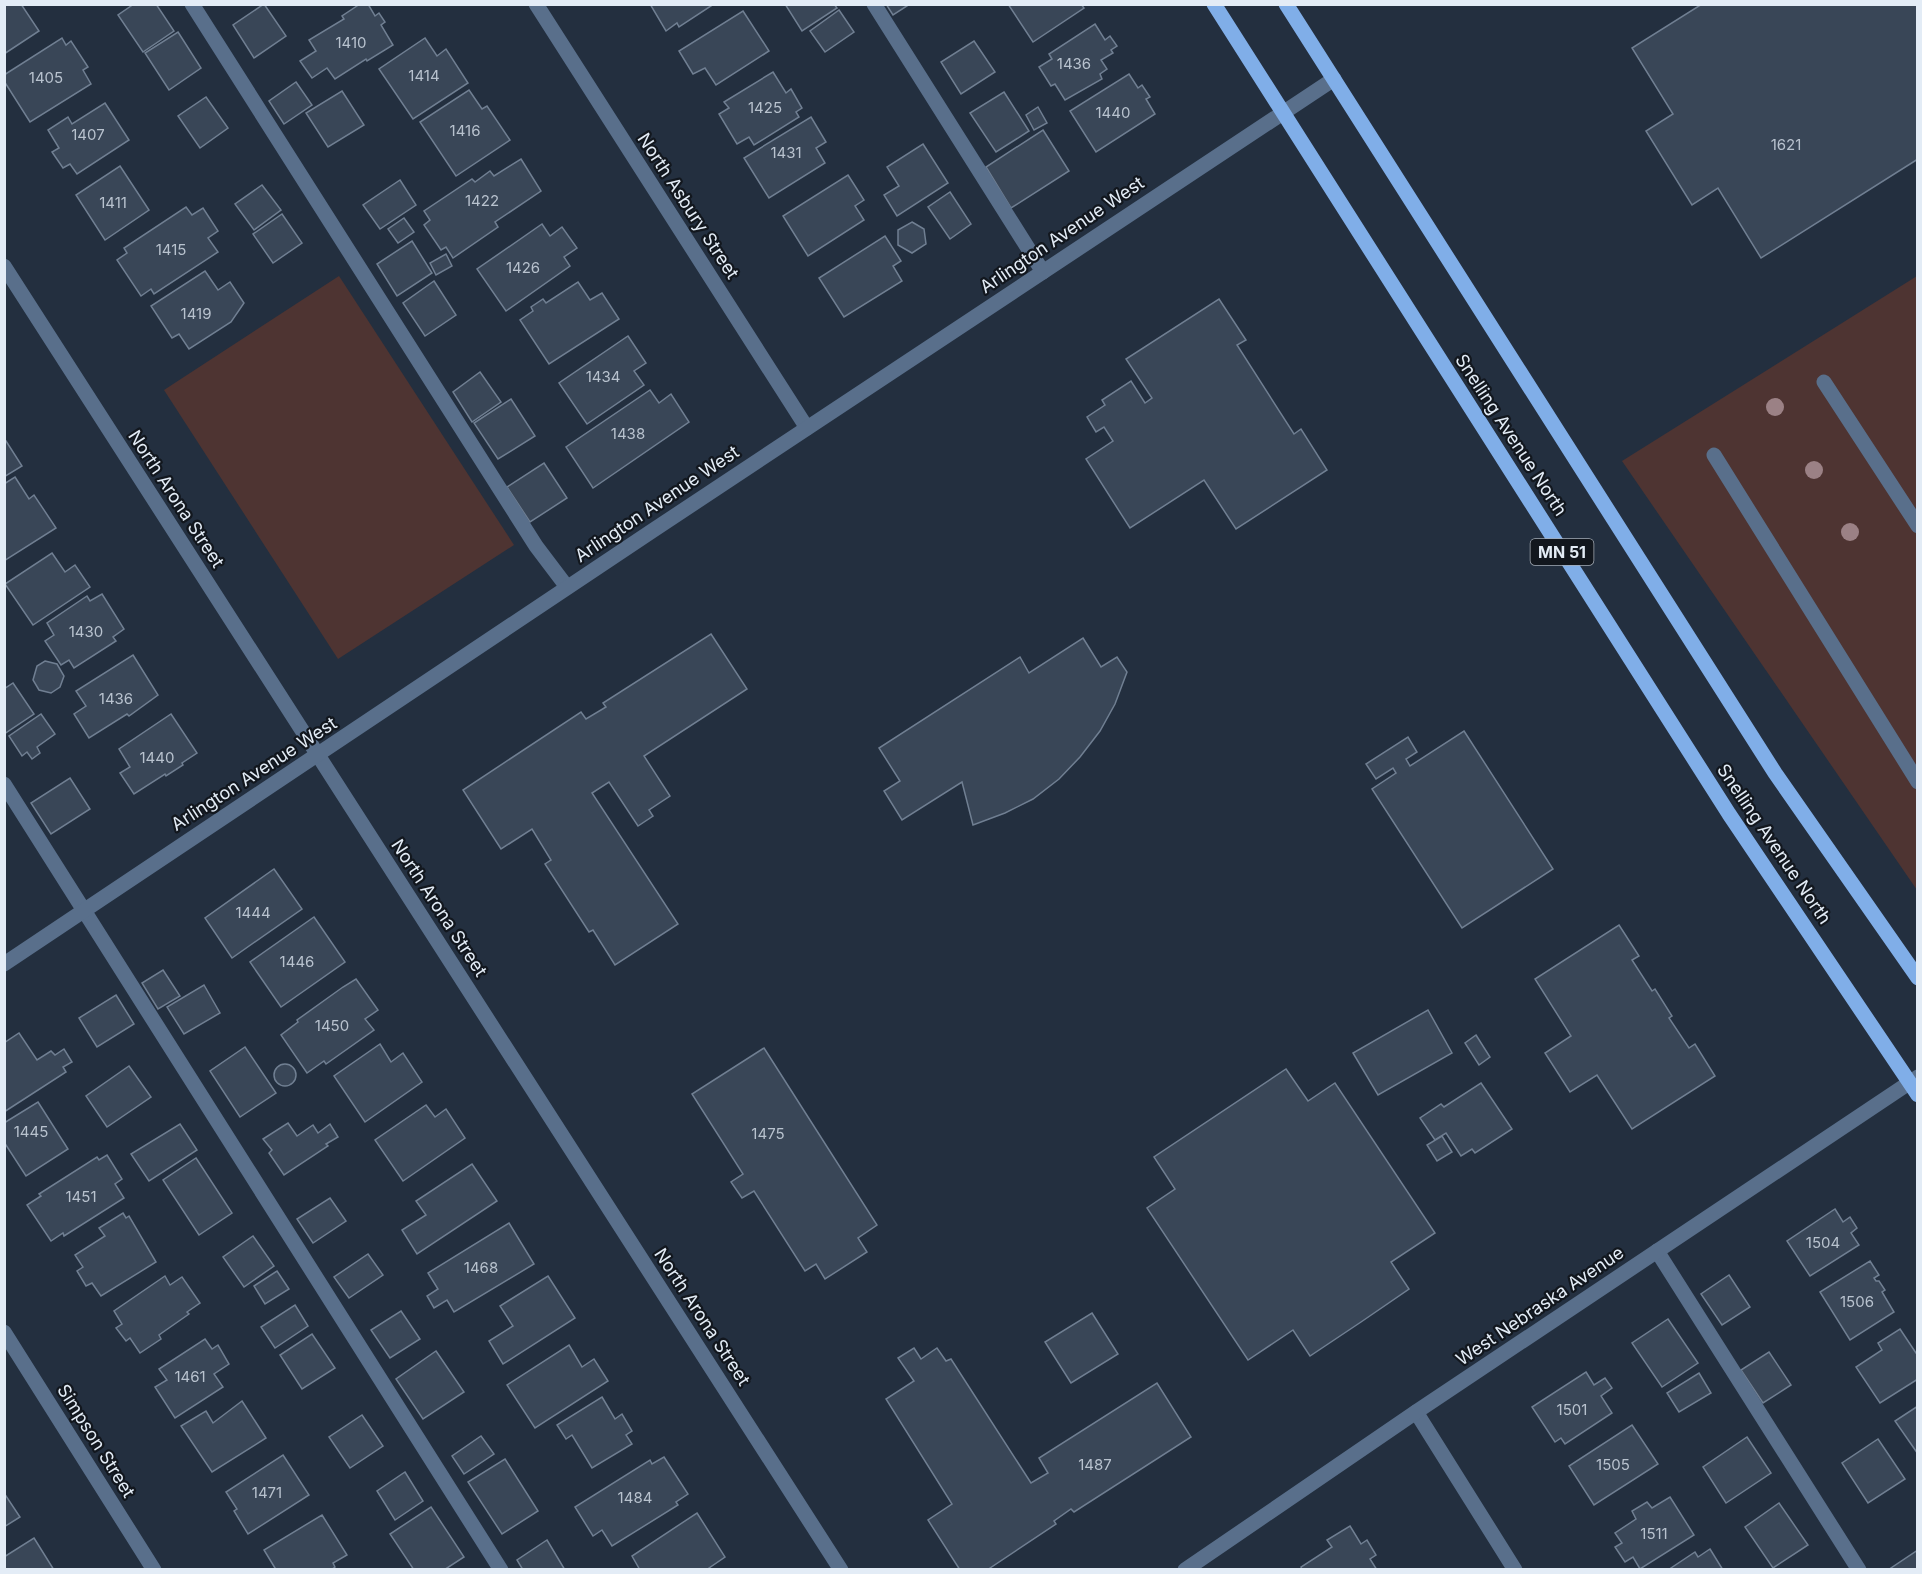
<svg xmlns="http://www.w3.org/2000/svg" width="1922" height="1574" viewBox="0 0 1922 1574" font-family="Inter,sans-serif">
	<rect width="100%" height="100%" fill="#232f3f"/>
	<!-- green -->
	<g fill="#4e3432">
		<polygon points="339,276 514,545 338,659 164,390"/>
		<polygon points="1917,276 1917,890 1622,461"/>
	</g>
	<!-- building -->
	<g fill="#394657" stroke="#707f92" stroke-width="1.5">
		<polygon points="4,4 21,4 39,31 4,54"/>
		<polygon points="134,4 156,4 174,31 143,52 118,15"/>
		<polygon points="264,4 286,36 254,58 233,25"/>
		<polygon points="360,4 368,4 375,16 379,13 385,22 381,25 393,45 367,61 366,59 335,79 327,68 312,78 300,61 316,51 309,40 344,19 342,16"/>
		<polygon points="650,4 714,4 679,27 677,23 666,31"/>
		<polygon points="785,4 834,4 837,8 802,31"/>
		<polygon points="886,4 910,4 893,15"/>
		<polygon points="1008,4 1081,4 1084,8 1033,42"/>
		<polygon points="1702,4 1918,4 1918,159 1761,258 1718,188 1692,205 1646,131 1673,114 1632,48"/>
		<polygon points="839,10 854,32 825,52 810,31"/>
		<polygon points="743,11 769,51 716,85 705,68 693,74 679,51"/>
		<polygon points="1095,24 1105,40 1110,36 1117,46 1111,50 1113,53 1101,60 1107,69 1100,74 1102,79 1065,100 1055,84 1051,86 1039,67 1052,59 1049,54"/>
		<polygon points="178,32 201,68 169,90 145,53"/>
		<polygon points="62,38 66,45 71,41 88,67 83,70 91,84 30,122 4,81 4,75"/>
		<polygon points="425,38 437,56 446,49 468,83 413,119 379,69"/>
		<polygon points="974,41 995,72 961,94 941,62"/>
		<polygon points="773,72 786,93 791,89 802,108 796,112 799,117 754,145 749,137 737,144 719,114 729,108 724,102"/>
		<polygon points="1129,74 1138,88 1142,85 1150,97 1146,99 1155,114 1096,152 1070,111"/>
		<polygon points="296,82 312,105 284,124 269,101"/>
		<polygon points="469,90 482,109 487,106 510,140 456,176 420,122"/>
		<polygon points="342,91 364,125 328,147 306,113"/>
		<polygon points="1004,92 1029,131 996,152 970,113"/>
		<polygon points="206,97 228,128 200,148 178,116"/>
		<polygon points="105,103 129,140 77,174 70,164 63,168 52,152 59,148 48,130 68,117 72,124"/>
		<polygon points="1038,107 1047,123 1034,130 1026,115"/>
		<polygon points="811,117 826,142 816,148 825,163 769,198 744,158"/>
		<polygon points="1043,130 1069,171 1011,208 986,167"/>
		<polygon points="923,144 948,183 897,216 884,195 899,186 887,167"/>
		<polygon points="521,159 541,191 495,222 498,227 453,258 446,247 441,250 424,225 430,220 424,211 472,179 475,182 490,171 494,176"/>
		<polygon points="120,166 149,210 105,240 76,195"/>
		<polygon points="848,175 864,200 855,206 864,220 808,256 783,216"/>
		<polygon points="400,180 416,205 380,229 363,205"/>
		<polygon points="262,185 281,210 254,230 235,204"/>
		<polygon points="950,192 971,224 950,239 928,207"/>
		<polygon points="186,207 192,215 203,208 218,231 208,238 218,252 154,294 151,289 141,296 117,260 127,253 124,248"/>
		<polygon points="282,214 302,243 273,263 253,234"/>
		<polygon points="404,218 414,232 398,243 388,229"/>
		<polygon points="912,222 924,229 926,244 912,253 898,245 898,230"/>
		<polygon points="542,224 550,236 562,227 577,248 564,257 570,266 506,311 477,269"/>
		<polygon points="885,236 901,261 893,266 902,281 844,317 819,278"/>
		<polygon points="412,241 432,273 397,296 377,264"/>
		<polygon points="446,254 452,266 436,275 430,263"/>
		<polygon points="205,271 218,290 230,282 244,303 231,322 189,349 179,334 172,338 151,306"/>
		<polygon points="434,281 456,315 425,336 403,303"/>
		<polygon points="578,282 590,300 602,293 619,319 549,364 520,320 533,311 531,307 543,299 546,303"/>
		<polygon points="1219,299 1246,340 1237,345 1294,434 1301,429 1327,470 1236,529 1204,480 1130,528 1086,459 1113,441 1104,427 1096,432 1087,417 1105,405 1102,400 1131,381 1145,403 1152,398 1126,359"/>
		<polygon points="628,336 646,363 634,371 644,385 587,424 559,383"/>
		<polygon points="480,372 501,402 472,422 453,392"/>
		<polygon points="650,390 659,403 671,394 689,422 593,488 566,447"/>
		<polygon points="511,399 535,436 498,459 474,423"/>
		<polygon points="6,441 22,466 4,477 4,442"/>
		<polygon points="544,463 567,498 530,522 507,487"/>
		<polygon points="15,477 29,499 34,495 56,528 4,561 4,484"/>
		<polygon points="52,553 65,572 75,565 90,587 33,625 5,584"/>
		<polygon points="102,594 124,629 113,637 116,641 74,668 69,660 61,665 45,641 54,635 47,623 87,596 90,601"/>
		<polygon points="711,634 747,689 644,756 670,796 649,810 653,816 638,826 609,782 592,793 678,924 615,965 593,930 589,932 545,864 551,860 532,829 501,849 463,790 581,712 586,719 606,707 603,703"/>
		<polygon points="1083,638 1101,667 1117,657 1127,672 1115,704 1100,731 1080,757 1059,779 1033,799 1005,813 973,825 962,782 902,820 884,791 900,781 879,748 1020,657 1029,673"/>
		<polygon points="133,655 158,695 129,716 127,714 89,738 74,714 86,706 76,691"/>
		<polygon points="45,661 57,664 64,676 60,687 51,693 39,690 33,680 37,666"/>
		<polygon points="13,683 34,714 4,734 4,689"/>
		<polygon points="41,714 55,734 37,747 40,753 32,759 27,752 22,756 9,736"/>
		<polygon points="171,714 197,753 182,763 183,765 166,776 165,774 134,794 120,773 130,767 119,749"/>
		<polygon points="1464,731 1553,869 1462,928 1372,789 1396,773 1393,768 1376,779 1366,764 1408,737 1417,752 1406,759 1410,766"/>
		<polygon points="70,778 90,809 51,834 31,803"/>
		<polygon points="274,869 302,909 232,958 205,918"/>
		<polygon points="314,917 345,962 281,1007 250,962"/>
		<polygon points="1619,925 1639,956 1632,960 1652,991 1655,989 1672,1016 1669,1018 1689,1048 1695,1044 1715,1076 1632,1129 1597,1075 1570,1092 1545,1053 1571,1036 1535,979"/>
		<polygon points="163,970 180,996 158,1009 142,983"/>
		<polygon points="356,979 378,1010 365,1019 374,1030 326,1064 324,1061 307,1073 281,1035 298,1022 297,1020 343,987"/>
		<polygon points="204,985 220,1013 184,1034 167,1007"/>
		<polygon points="116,995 134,1024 97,1047 79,1018"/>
		<polygon points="1428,1010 1452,1053 1378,1095 1353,1053"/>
		<polygon points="19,1033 37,1060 51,1051 55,1055 64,1049 72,1062 63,1067 66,1072 4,1112 4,1043"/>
		<polygon points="1476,1035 1490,1057 1479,1065 1465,1043"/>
		<polygon points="380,1044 391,1062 403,1053 422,1082 365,1122 334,1076"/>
		<polygon points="245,1047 276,1093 240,1117 210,1071"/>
		<polygon points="764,1048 877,1225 858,1238 867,1252 825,1279 816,1264 805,1271 754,1191 742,1198 731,1182 743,1174 692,1094"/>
		<circle cx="285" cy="1075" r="11"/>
		<polygon points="129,1066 151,1097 107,1127 86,1096"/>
		<polygon points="1286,1069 1308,1101 1335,1083 1435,1233 1391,1262 1409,1289 1361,1322 1310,1356 1293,1330 1248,1360 1147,1208 1175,1189 1154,1157"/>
		<polygon points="1481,1083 1512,1129 1475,1153 1472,1149 1461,1156 1446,1133 1435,1140 1420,1118 1441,1104 1444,1107"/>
		<polygon points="38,1102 68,1149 26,1176 4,1142 4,1123"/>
		<polygon points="426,1105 435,1117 446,1109 465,1138 403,1181 375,1140"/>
		<polygon points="288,1123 297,1136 313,1125 318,1133 330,1124 338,1137 326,1144 328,1146 284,1175 269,1153 272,1150 263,1139"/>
		<polygon points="180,1124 197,1150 149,1181 131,1154"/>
		<polygon points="1442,1136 1452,1152 1437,1161 1427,1145"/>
		<polygon points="107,1155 122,1179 115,1184 124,1198 64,1236 63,1233 51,1241 27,1205 41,1196 39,1194 97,1157 99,1160"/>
		<polygon points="196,1158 232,1213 199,1235 163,1180"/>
		<polygon points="472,1164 497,1201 417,1254 402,1230 426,1215 416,1201"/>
		<polygon points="330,1198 346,1221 313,1243 297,1219"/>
		<polygon points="1835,1209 1843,1222 1850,1217 1857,1228 1851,1233 1859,1245 1810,1276 1787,1241"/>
		<polygon points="123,1213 126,1218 129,1216 156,1262 101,1296 92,1283 86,1286 77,1271 83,1267 75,1255 105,1236 99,1228"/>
		<polygon points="509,1223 534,1264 454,1312 447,1300 434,1308 427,1296 438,1289 428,1273"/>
		<polygon points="253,1236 274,1266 244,1287 223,1257"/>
		<polygon points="368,1254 383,1275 349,1298 334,1277"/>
		<polygon points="1870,1261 1879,1275 1874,1278 1876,1281 1879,1281 1885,1290 1882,1292 1894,1312 1850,1340 1820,1292"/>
		<polygon points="277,1271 289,1289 265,1304 254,1286"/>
		<polygon points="1729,1275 1750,1307 1722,1325 1701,1294"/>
		<polygon points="165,1276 170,1285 182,1277 200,1303 187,1312 189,1314 159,1335 161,1339 140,1353 130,1338 126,1341 116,1328 122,1324 114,1311"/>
		<polygon points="548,1276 575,1318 503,1364 489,1341 513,1326 500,1306"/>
		<polygon points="295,1305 308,1326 275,1348 261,1327"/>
		<polygon points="401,1311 420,1339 390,1358 371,1330"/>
		<polygon points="1092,1313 1118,1354 1071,1383 1045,1342"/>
		<polygon points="1668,1319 1698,1363 1662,1387 1632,1343"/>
		<polygon points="1900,1329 1916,1353 1918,1352 1918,1379 1880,1403 1856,1367 1882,1350 1878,1343"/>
		<polygon points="312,1334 335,1368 302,1389 280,1355"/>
		<polygon points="205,1339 212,1349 218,1345 229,1364 214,1374 223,1387 175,1418 155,1387 167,1380 159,1369"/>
		<polygon points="569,1345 582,1367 594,1359 608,1381 535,1428 507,1385"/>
		<polygon points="914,1348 921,1359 937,1348 946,1361 951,1359 1031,1483 1048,1473 1039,1458 1157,1383 1191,1437 1074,1512 1071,1509 1054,1521 1056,1524 987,1570 960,1570 928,1520 952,1504 886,1399 914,1381 898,1358"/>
		<polygon points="436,1351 464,1392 423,1419 396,1379"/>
		<polygon points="1769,1352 1791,1385 1763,1403 1741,1370"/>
		<polygon points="1586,1372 1594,1385 1605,1378 1612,1388 1601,1396 1612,1413 1565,1444 1561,1438 1555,1442 1532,1407"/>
		<polygon points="1699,1373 1711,1393 1679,1412 1667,1393"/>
		<polygon points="602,1397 615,1419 622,1414 632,1431 626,1435 632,1444 592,1468 572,1435 566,1439 557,1425"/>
		<polygon points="242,1401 266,1438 212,1472 181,1426 206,1411 213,1423"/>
		<polygon points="1918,1406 1918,1454 1895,1421"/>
		<polygon points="362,1415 383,1446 350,1468 329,1437"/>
		<polygon points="1632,1425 1658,1464 1594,1505 1569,1466"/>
		<polygon points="481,1436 494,1454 464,1474 452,1456"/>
		<polygon points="1747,1437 1771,1473 1726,1503 1703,1467"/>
		<polygon points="1878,1439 1905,1479 1868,1503 1842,1463"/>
		<polygon points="283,1455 309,1495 248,1534 234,1511 237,1509 226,1492"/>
		<polygon points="664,1457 688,1494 676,1502 678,1505 612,1546 602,1530 593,1536 575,1507 650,1460 652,1464"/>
		<polygon points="505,1459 538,1511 502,1534 468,1482"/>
		<polygon points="405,1472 423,1501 395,1520 377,1491"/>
		<polygon points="4,1493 20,1517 4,1527"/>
		<polygon points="1670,1497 1694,1535 1640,1569 1633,1557 1625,1562 1615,1547 1622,1543 1615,1533 1636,1519 1632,1511 1647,1502 1652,1508"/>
		<polygon points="1779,1503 1808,1545 1773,1568 1745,1527"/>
		<polygon points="431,1507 464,1557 444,1570 414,1570 390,1534"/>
		<polygon points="697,1513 725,1557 706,1570 640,1570 632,1556"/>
		<polygon points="322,1515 347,1555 333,1563 335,1567 331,1570 273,1570 275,1568 264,1550"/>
		<polygon points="1350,1526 1361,1544 1367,1540 1376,1555 1370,1559 1377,1570 1302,1570 1301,1567 1332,1547 1327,1540"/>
		<polygon points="34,1538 54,1570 4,1570 4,1557"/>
		<polygon points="547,1540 565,1570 523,1570 517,1560"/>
		<polygon points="1710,1549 1723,1570 1668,1570 1695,1552 1698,1557"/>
		<polygon points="1918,1550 1918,1570 1888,1570"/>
	</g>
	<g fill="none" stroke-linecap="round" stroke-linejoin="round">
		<!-- minor -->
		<g stroke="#596f8b" stroke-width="15">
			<polyline points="192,4 536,546 567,587"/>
			<polyline points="536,4 807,428"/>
			<polyline points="874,4 1043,272"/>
			<polyline points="4,266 841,1570"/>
			<polyline points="1824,382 1918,526"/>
			<polyline points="1714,455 1918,782"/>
			<polyline points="4,784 501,1570"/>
			<polyline points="4,964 652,531 1334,79"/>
			<polyline points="1657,1251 1859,1570"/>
			<polyline points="4,1332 154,1570"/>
			<polyline points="1416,1412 1515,1570"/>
			<polyline points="1185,1570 1416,1412 1918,1077"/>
		</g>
		<!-- major -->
		<g stroke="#80aee8" stroke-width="15">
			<polyline points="1214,4 1729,814 1918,1095"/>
			<polyline points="1286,4 1775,773 1918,978"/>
		</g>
	</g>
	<!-- trees -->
	<g fill="#9b8185">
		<circle cx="1775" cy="407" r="9"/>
		<circle cx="1814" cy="470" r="9"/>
		<circle cx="1850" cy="532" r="9"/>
	</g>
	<g text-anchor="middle" stroke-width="4.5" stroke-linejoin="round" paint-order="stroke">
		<!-- number labels -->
		<g font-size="15" fill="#b8c2ce">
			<text x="351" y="48">1410</text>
			<text x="1074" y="69">1436</text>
			<text x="424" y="81">1414</text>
			<text x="46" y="83">1405</text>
			<text x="765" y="113">1425</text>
			<text x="1113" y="118">1440</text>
			<text x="465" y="136">1416</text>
			<text x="88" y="140">1407</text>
			<text x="1786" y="150">1621</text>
			<text x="786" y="158">1431</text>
			<text x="482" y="206">1422</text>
			<text x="113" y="208">1411</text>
			<text x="171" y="255">1415</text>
			<text x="523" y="273">1426</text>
			<text x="196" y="319">1419</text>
			<text x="603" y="382">1434</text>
			<text x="628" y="439">1438</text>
			<text x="86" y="637">1430</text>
			<text x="116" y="704">1436</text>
			<text x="157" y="763">1440</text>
			<text x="253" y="918">1444</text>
			<text x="297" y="967">1446</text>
			<text x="332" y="1031">1450</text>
			<text x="31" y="1137">1445</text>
			<text x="768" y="1139">1475</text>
			<text x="81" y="1202">1451</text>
			<text x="1823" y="1248">1504</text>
			<text x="481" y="1273">1468</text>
			<text x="1857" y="1307">1506</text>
			<text x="190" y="1382">1461</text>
			<text x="1572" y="1415">1501</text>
			<text x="1095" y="1470">1487</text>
			<text x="1613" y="1470">1505</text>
			<text x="267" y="1498">1471</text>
			<text x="635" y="1503">1484</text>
			<text x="1654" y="1539">1511</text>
		</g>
		<!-- shield labels -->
		<rect fill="#12171e" stroke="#a4acb5" stroke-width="1.5" x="1530.5" y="539" width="63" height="26" rx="4.5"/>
		<g font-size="16" font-weight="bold" fill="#e3ecf6">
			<text x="1562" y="558">MN 51</text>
		</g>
		<!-- street labels -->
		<g font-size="18" fill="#e3ecf6" stroke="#12171e">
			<text transform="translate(688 206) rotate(57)" y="6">North Asbury Street</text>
			<text transform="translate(1062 235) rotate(-34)" y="6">Arlington Avenue West</text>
			<text transform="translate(1511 435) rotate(57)" y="6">Snelling Avenue North</text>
			<text transform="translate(176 499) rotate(57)" y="6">North Arona Street</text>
			<text transform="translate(657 504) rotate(-34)" y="6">Arlington Avenue West</text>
			<text transform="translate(254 774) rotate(-33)" y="6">Arlington Avenue West</text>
			<text transform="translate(1774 844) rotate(56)" y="6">Snelling Avenue North</text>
			<text transform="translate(439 908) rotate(57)" y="6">North Arona Street</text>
			<text transform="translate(1540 1306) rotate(-34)" y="6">West Nebraska Avenue</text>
			<text transform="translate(702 1317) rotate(57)" y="6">North Arona Street</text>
			<text transform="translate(96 1441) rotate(58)" y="6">Simpson Street</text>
		</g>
	</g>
	<!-- border -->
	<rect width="1922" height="1574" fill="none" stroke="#e3ecf6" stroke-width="12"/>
</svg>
